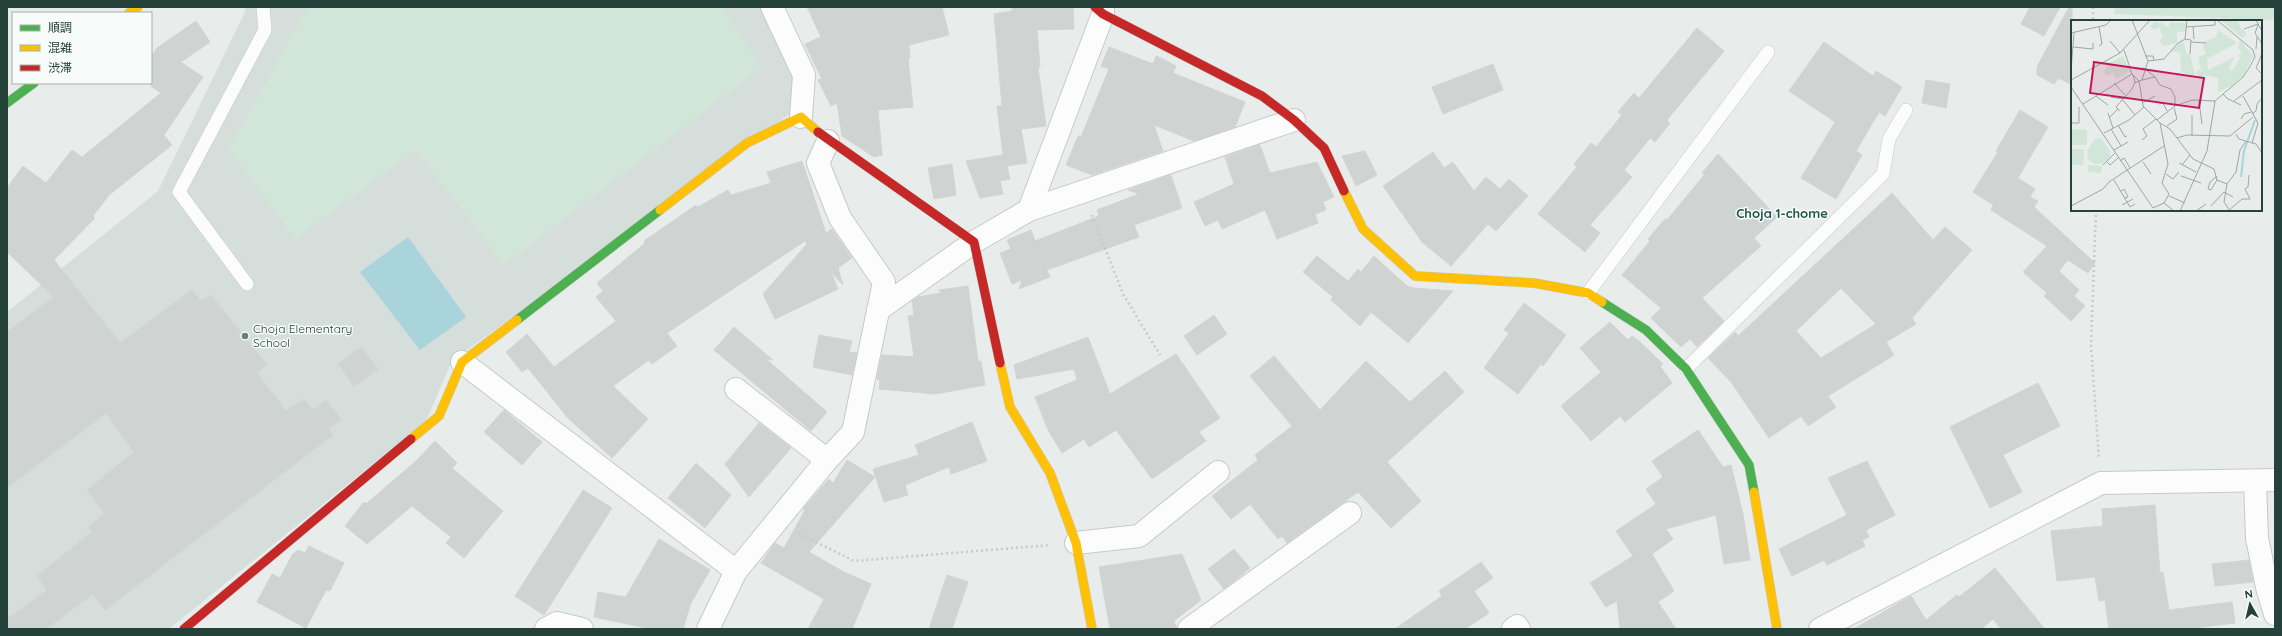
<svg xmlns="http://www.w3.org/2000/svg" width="2282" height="636" viewBox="0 0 2282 636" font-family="Quicksand,'Noto Sans JP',sans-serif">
	<rect width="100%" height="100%" fill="#e8edeb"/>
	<!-- built -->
	<polygon fill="#d6dedb" points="244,7 761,7 777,38 797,88 791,113 452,361 426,421 169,629 7,629 7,312 158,191 246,10"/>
	<!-- green -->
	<g fill="#d1e6d8">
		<polygon points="308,7 722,7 762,67 504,265 416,150 295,239 229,149"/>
		<polygon points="2115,7 2275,7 2275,8 2273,20 2114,14"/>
	</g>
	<!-- water -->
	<polygon fill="#a9d4db" points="408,237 466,317 420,350 360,272"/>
	<!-- building -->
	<g fill="#cfd4d2" stroke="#d1d6d4" fill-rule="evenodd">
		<polygon points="807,7 942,7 949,35 909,45 910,58 908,58 913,107 878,110 882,155 874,157 842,136 837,103 831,106 818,80 822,79 805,44 821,37"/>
		<polygon points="1012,7 1073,7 1074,29 1037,30 1040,67 1038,68 1046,126 1021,129 1027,163 1007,166 1010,179 1000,181 1003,194 980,198 966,161 1003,155 997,106 1002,106 994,14 1012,11"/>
		<polygon points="2030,7 2060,7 2044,36 2021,24"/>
		<polygon points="2069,7 2072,7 2072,85 2058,78 2054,84 2037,75 2037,67"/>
		<polygon points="196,21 210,42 181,62 203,77 164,135 172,145 109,195 93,216 95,218 54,260 120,343 192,290 201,301 211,295 267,365 257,373 286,411 304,399 313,410 326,400 341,419 328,429 333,435 105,610 93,594 46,629 7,629 7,619 47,590 37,576 92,532 88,526 105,514 87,490 134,452 106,413 7,488 7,332 54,297 7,252 7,188 23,166 46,183 72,150 82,157 161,93 151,86 151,57 157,48"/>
		<polygon points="1697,28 1724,51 1667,120 1670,123 1655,142 1650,138 1624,170 1632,177 1590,225 1600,233 1585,252 1538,214 1577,167 1574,164 1591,143 1596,147 1622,115 1618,112 1634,93 1639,98"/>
		<polygon points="1824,42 1873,76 1876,71 1902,87 1885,116 1879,112 1856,151 1862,155 1836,199 1801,178 1835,122 1789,91"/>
		<polygon points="1109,47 1153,64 1156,56 1161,58 1176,66 1173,73 1245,102 1235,127 1194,141 1154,125 1163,151 1092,175 1066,165 1078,136 1081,137 1109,69 1101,66"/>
		<polygon points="1493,64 1503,90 1443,114 1432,87"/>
		<polygon points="1926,80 1950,84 1946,108 1922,103"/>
		<polygon points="2020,110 2048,127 2018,178 2035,189 2030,197 2038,201 2034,207 2095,263 2088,273 2068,260 2059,271 2079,290 2074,296 2085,306 2071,321 2044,296 2047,293 2023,272 2047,246 1991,210 1993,205 1973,192 1998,152 1996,151"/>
		<polygon points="1260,145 1270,173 1317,162 1334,197 1323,202 1326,210 1315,214 1318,223 1277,239 1265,210 1222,229 1218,220 1205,226 1194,202 1234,184 1225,157"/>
		<polygon points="1365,151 1377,175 1356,186 1342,156"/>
		<polygon points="1433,152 1444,168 1453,162 1474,191 1486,177 1500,189 1509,179 1528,196 1496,231 1488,224 1451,266 1422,242 1383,186"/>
		<polygon points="1718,154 1777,217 1754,238 1761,246 1702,298 1724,321 1697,347 1690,339 1681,347 1651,318 1661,308 1622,275 1650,241 1648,239 1665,219 1667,220 1705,174 1702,173"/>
		<polygon points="802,161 826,233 832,229 852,258 838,268 843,285 831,272 838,289 775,319 763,294 807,244 805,241 667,333 677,346 652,364 649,360 613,386 648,419 612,458 568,418 528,368 522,372 506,352 527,334 554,367 616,321 596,297 603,291 597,283 645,243 644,241 696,205 698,207 728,190 731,195 771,183 767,172"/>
		<polygon points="952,164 956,195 934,199 928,168"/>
		<polygon points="1171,175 1182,208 1134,225 1139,237 1047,270 1050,277 1019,289 1022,280 1012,284 1000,253 1011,249 1007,240 1031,230 1035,241 1099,216 1097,210 1139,194 1128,190"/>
		<path d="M1892,193L1933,240L1945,227L1972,250L1912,318L1916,324L1886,342L1894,355L1828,396L1836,407L1808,426L1801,416L1769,438L1731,382L1708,358L1735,332L1738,336ZM1841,288L1876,324L1821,358L1796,331Z"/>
		<polygon points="1317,256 1348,281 1358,269 1361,272 1374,256 1407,286 1414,288 1453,291 1408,343 1371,312 1360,326 1331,300 1333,297 1303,272"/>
		<polygon points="968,286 978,361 981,361 985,385 935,394 879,389 880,380 877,379 882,355 914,357 908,316 914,315 912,301 918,297 941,293 939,290"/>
		<polygon points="1524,303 1566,335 1543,366 1541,364 1518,394 1484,368 1509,333 1504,330"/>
		<polygon points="1214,315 1227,334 1197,355 1184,336"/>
		<polygon points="1610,322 1628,340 1632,336 1638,340 1663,364 1660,366 1672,383 1625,422 1620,416 1591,441 1561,406 1601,372 1580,348"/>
		<polygon points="734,327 773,360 766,359 827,412 811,431 714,350"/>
		<polygon points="819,335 852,341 849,352 857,353 852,375 813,367"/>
		<polygon points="1088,337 1110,394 1176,354 1220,418 1199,432 1206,441 1152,479 1116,430 1089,447 1084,439 1062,453 1048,430 1035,397 1077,380 1074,369 1017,379 1014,365"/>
		<polygon points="361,347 378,369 354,386 338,364"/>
		<polygon points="1274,356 1320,410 1366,361 1410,402 1445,371 1464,392 1387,462 1421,501 1391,528 1358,492 1287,543 1282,536 1278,539 1250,504 1231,519 1212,496 1258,460 1255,455 1292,426 1250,376"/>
		<polygon points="2038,383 2060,426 2003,455 2022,492 1990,508 1950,427"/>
		<polygon points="504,410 542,442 522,465 484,432"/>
		<polygon points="972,422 987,461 951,474 949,467 905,485 908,495 884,502 873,469 919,455 915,445"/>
		<polygon points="759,423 791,448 749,497 725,464"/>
		<polygon points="1698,430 1723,467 1731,465 1743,514 1750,560 1724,564 1716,515 1666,529 1673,539 1652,554 1674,591 1658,602 1676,629 1620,629 1617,601 1606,607 1590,583 1633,556 1616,531 1656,504 1646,489 1663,477 1652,461"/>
		<polygon points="435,441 457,463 452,468 503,511 464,558 446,543 451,537 412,506 367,544 345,526 364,502 366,504 416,461"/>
		<polygon points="847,460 875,477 809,552 844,572 871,584 852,629 808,629 824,599 761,563 775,543 784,548 805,510 803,509 829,479 833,483"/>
		<polygon points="1867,461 1895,515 1866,530 1869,537 1862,540 1865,546 1827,565 1824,560 1792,576 1779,549 1847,515 1828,478"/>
		<polygon points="696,463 731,495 705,528 668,498"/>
		<polygon points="583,490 612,508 544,615 515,596"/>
		<polygon points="2155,505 2160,573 2163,572 2169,610 2232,602 2235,623 2186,629 2109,629 2105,600 2099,601 2095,577 2057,581 2051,531 2103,526 2102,509"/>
		<polygon points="659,539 710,570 691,603 683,629 651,629 594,617 598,592 626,597"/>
		<polygon points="309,546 344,563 330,591 326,590 306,628 257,602 272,574 280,578 292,555 298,550 305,553"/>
		<polygon points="1234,549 1250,568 1224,589 1208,569"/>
		<polygon points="1182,554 1201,600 1174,621 1177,629 1110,629 1099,567"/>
		<polygon points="2249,560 2253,582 2215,586 2212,564"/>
		<polygon points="1481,562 1493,578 1474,591 1489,613 1465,629 1395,629 1442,596 1439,591"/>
		<polygon points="1995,568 2045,629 2001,629 1993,619 1981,629 1854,629 1911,596 1926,620 1957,595 1959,597"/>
		<polygon points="947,575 968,582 952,629 929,629"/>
	</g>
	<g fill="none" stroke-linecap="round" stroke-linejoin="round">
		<!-- lane casing -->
		<g stroke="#c5cac8" stroke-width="14">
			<g id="lane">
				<polyline points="247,284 179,192 265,30 263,7"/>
				<polyline points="1588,293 1768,52"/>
				<polyline points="1686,369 1883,174 1889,139 1906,110"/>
			</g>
		</g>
		<!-- street casing -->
		<g stroke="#c5cac8" stroke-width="24">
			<g id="street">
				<polyline points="772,7 804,75 801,117"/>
				<polyline points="1029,210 1294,120"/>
				<polyline points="878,310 974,242 1029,210 1103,14 1103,7"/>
				<polyline points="462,362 736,571"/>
				<polyline points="736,389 827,460"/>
				<polyline points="2255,481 2257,538 2267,587 2275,614"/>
				<polyline points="1076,543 1139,536 1218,472"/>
				<polyline points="546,629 557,623 582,629"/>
				<polyline points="708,629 736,571 827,460 853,432 884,282 840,218 818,163 828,141"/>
				<polyline points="1189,629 1350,513"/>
				<polyline points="1513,629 1517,626 1519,629"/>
				<polyline points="1820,629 2101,483 2275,480"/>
			</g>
		</g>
		<!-- fast casing -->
		<g stroke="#c3cbc8" stroke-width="10">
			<g id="fast">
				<polyline points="7,103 34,83"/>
				<polyline points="1602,302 1646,330 1686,369 1749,465 1754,492"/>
				<polyline points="517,320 660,210"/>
			</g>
		</g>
		<!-- slow casing -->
		<g stroke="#c3cbc8" stroke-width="10">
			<g id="slow">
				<polyline points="129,13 138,7"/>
				<polyline points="1344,191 1363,229 1415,276 1534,283 1588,293 1602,302"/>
				<polyline points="660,210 747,143 801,117 818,132"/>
				<polyline points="1000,363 1010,407 1050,473 1076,543 1092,629"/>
				<polyline points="411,439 439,416 462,362 517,320"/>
				<polyline points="1754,492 1777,629"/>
			</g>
		</g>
		<!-- jam casing -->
		<g stroke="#c3cbc8" stroke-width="10">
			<g id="jam">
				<polyline points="1095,7 1103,14 1262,96 1294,120 1324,148 1344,191"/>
				<polyline points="818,132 974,242 1000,363"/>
				<polyline points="184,629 411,439"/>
			</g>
		</g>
		<!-- path -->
		<g stroke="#c3ccca" stroke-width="2.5" stroke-dasharray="2 3" stroke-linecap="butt">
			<polyline points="2093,7 2093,21"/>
			<polyline points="2096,210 2091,346 2099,459"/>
			<polyline points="1092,215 1123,294 1160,355"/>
			<polyline points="798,533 854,561 1051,545"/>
		</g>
		<!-- lane -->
		<use href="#lane" stroke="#fcfcfc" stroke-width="13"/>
		<!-- street -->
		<use href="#street" stroke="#fcfcfc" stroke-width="22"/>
		<!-- fast -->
		<use href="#fast" stroke="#4caf50" stroke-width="9"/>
		<!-- slow -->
		<use href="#slow" stroke="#ffc107" stroke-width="9"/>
		<!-- jam -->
		<use href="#jam" stroke="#c62828" stroke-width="9"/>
	</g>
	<!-- markers -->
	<circle fill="#697e78" stroke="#f7fbf9" stroke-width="1.5" cx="245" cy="336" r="4"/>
	<g text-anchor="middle" stroke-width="3" stroke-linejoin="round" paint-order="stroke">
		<!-- poi labels -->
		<g font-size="12" fill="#24423a" stroke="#f7fbf9" text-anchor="start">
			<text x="253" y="333">Choja Elementary<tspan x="253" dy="14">School</tspan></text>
		</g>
		<!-- neighbourhood labels -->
		<g font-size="13" font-weight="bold" fill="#1f5548" stroke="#f7fbf9">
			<text x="1782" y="218">Choja 1-chome</text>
		</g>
	</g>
	<!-- overview -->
	<g transform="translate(2071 20)">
		<rect width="191" height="191" fill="#e8edeb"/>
		<path d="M150,0H167L170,9H172L176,15L171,18ZM83,2L91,3L97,8L99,2L115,3V11L106,12V23L92,26L89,21L92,14L89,12L90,9L87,7L85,10L79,7ZM147,10L166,23L136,39L137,50L164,37L158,48L161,51L169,38L167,35L171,33L167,28L169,20L182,36L172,56L160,66L147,72V58L133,55L132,59L125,57L126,50L135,52L130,50L127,37L135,34L132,26L135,21L145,17ZM112,20L116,35L119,34L124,56L110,52L109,33L99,31ZM52,36L59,51L45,59L42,53L35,56L33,51L37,44ZM0,109L16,110V125H0ZM30,118L39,131V137L32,144H24L17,139L16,131L24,119ZM0,129H13L12,145H0ZM17,145L31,146L30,153L17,152Z" fill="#d1e6d8"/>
		<path fill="none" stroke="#a9d4db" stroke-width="2" d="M170,157L173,131L184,100"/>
		<path fill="none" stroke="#9aa9a4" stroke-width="1" d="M61,0L77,41L71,60L63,63M185,0L191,11M187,5L184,13L191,24M28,7L31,24L28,26M115,7L144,5V0M122,7L123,19M173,9L187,4M0,13L35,5L40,0M114,19L116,0M39,21L49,33M120,22L135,23M2,27L22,29V23M185,29L186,17M53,30L61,54L68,61L72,86L89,103L99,109L122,139L143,149L146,160L156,164L153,182L159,191M191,34L185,48L191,54M74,36H82L83,40M77,41L93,39L107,23L114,19L120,20L119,34M67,49L73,48L84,57L89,65L100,69L104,77V86M0,51L3,13M0,60L49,33L79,0M71,60L84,57M43,63L54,75M0,67L82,188L93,183L98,174L91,163L97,144L89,103M152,74L157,79L170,85M25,76L37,85M172,76L187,103L181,123M40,77L52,79M51,79L64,95M128,81L131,104M163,81L191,60M71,83L84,76M12,84L61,54M88,84L92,83L96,91M49,91L45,87L61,69L64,62L62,55M37,93L42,108M181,94L185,91L186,84L191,78M121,95V116M38,98L47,89M170,99L173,94L180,92M86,100L104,86L121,80L144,81L172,57L178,48L184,37L182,30L146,0M0,103H8V87M47,105L54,117L56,116M96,106L106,99L103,88M40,109L50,126M33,113L58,100L73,87M165,114L168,119L185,124L191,133M106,118L116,115L159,116L182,97M71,120L76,116L72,109L85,99M43,130L57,122M49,141L53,138L59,148M36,142L39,145L47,138M72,142L80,154M108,143L125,152M32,145L44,133M111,145L119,135M95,154L102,159L108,152M110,156L130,163M146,156L139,162L137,169L140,170L146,160M43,160L59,187L64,184M156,164L165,152L169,130L175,121M50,171L53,169L57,177L54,178M98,176L114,183M93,183L103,191M51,185L62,179M0,186L32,169L38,162L93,126M140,186L153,172L162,177M109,191L136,131L144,81M125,191L135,184M157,191L171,179H179L174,169L177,167L178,155"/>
		<path fill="#c2185b" fill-opacity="0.15" stroke="#c2185b" stroke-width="2" d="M23,42L133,58L128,88L19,73Z"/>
		<rect width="191" height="191" fill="none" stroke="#24423a" stroke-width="2"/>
	</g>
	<!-- border -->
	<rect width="2282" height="636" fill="none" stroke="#24423a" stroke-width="16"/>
	<!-- legend -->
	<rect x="12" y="12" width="140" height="72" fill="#f7fbf9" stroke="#a3b1ad"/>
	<rect x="20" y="25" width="20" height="6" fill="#4caf50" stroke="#a3b1ad"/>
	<text x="48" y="32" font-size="12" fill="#24423a">順調</text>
	<rect x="20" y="45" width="20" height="6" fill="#ffc107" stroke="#a3b1ad"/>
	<text x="48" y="52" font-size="12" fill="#24423a">混雑</text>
	<rect x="20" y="65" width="20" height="6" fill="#c62828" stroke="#a3b1ad"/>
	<text x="48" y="72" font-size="12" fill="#24423a">渋滞</text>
	<!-- north arrow -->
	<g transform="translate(2250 604) rotate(352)" stroke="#f7fbf9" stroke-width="3" paint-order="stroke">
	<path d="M0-3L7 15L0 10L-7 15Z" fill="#24423a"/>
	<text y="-6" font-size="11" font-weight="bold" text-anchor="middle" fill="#24423a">N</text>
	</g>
</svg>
